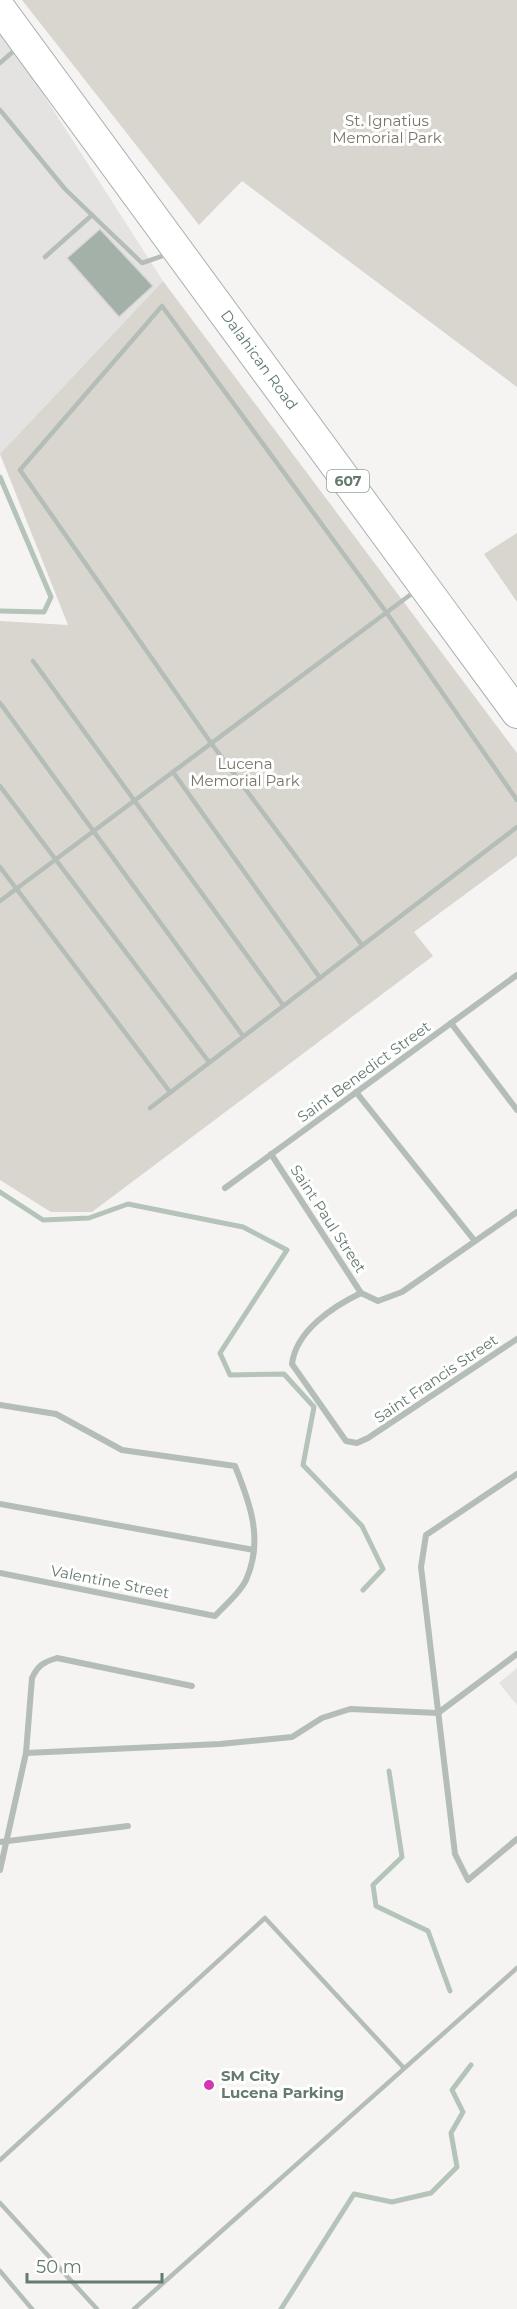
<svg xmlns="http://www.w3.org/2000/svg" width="517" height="2309" viewBox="0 0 517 2309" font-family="Montserrat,sans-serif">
	<rect width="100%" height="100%" fill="#f6f3f3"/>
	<!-- built -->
	<g fill="#e4e3e2">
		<polygon points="0,27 163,281 0,454"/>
		<polygon points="517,1668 517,1705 499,1683"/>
	</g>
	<!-- green -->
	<g fill="#d9d6d0">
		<polygon points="22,0 517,0 517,387 242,181 199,225"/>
		<polygon points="163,281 517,753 517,856 414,932 433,956 92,1212 51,1212 0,1180 0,621 68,625 0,454"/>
		<polygon points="517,533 517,602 484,554"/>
	</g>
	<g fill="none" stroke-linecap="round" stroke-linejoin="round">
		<!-- stream -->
		<g stroke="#b4c4b8" stroke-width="5">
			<polyline points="0,477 51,597 44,612 0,611"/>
			<polyline points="0,1192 43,1220 89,1218 128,1204 243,1227 287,1250 220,1353 230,1375 284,1374 314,1407 303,1465 362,1526 383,1569 363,1590"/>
			<polyline points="389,1771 402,1857 373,1885 376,1906 428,1931 450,1991"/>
			<polyline points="281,2309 354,2194 392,2202 431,2193 457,2167 451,2133 463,2112 452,2090 471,2065"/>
		</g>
	</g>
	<!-- building -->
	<polygon fill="#a4b1a9" stroke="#d8d6d6" stroke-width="1.5" points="100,229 153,286 119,317 67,258"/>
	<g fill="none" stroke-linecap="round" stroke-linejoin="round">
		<!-- primary casing -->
		<g stroke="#a9b3ad" stroke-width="32">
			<polyline id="primary" points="0,8 517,713"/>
		</g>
		<!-- lane -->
		<g stroke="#b4bdb8" stroke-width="4.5">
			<polyline points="0,63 17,48"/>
			<polyline points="0,110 65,189 142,263 168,254"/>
			<polyline points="45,257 92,215"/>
			<polyline points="33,661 283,1005"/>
			<polyline points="0,703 243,1036"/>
			<polyline points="173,772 320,978"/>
			<polyline points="0,786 209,1062"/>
			<polyline points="0,867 170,1092"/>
			<polyline points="0,901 414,592"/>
			<polyline points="362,945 211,743 20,470 162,306 386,612 517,800"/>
			<polyline points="150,1108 517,827"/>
			<polyline points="0,2160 265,1918 403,2067"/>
			<polyline points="0,2203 97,2309"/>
			<polyline points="0,2271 32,2309"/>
			<polyline points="134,2309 517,1968"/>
		</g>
		<!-- street -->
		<g stroke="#b4bdb8" stroke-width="6">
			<polyline points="451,1023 517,1110"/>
			<polyline points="356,1092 474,1240"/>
			<polyline points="271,1154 361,1293 378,1301 402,1292 517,1212"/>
			<polyline points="225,1188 517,975"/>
			<path d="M361,1293C332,1307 296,1331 292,1364L346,1441L357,1443L368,1438L517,1339"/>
			<path d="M0,1405L56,1414L122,1450L235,1466C250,1503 264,1540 246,1580C240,1593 225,1605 215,1616L0,1573"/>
			<polyline points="517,1474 426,1535 421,1567 455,1854 468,1880 517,1839"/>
			<polyline points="0,1504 254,1550"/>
			<polyline points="26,1753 220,1744 292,1737 322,1718 350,1709 438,1713 517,1654"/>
			<polyline points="0,1842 128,1826"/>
			<path d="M0,1870L26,1753L32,1678C38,1665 44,1662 57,1658L192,1686"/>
		</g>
		<!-- primary -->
		<use href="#primary" stroke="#fff" stroke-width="30"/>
	</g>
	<!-- markers -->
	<circle fill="#d336b1" stroke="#fff" stroke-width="2" cx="209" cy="2085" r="6"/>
	<g text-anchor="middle" stroke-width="6" stroke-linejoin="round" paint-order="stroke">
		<!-- shield labels -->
		<rect fill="#fff" stroke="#92a39a" stroke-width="1.5" x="327" y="470" width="42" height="22" rx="4.5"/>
		<g font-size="14" font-weight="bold" fill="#647b6e">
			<text x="348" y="486">607</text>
		</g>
		<!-- park labels -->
		<g font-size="15" fill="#797566" stroke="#fff">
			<text x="387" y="126">St. Ignatius<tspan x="387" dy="17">Memorial Park</tspan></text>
			<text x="245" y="769">Lucena<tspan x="245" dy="17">Memorial Park</tspan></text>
		</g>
		<!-- street labels -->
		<g font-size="15" fill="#647b6e" stroke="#fff">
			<text transform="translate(259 360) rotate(54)" y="5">Dalahican Road</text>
			<text transform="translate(364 1072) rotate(-36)" y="5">Saint Benedict Street</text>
			<text transform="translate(328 1219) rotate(57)" y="5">Saint Paul Street</text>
			<text transform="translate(436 1379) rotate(-34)" y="5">Saint Francis Street</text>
			<text transform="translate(110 1582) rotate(11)" y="5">Valentine Street</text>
		</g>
		<!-- poi labels -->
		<g font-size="15" font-weight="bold" fill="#647b6e" stroke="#fff" text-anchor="start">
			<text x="221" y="2081">SM City<tspan x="221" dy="17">Lucena Parking</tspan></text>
		</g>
	</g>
	<!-- scale -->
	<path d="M27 2273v9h135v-9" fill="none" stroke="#647b6e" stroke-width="3"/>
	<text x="36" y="2273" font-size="18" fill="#647b6e" stroke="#ffffff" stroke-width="4.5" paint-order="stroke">50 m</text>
</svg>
